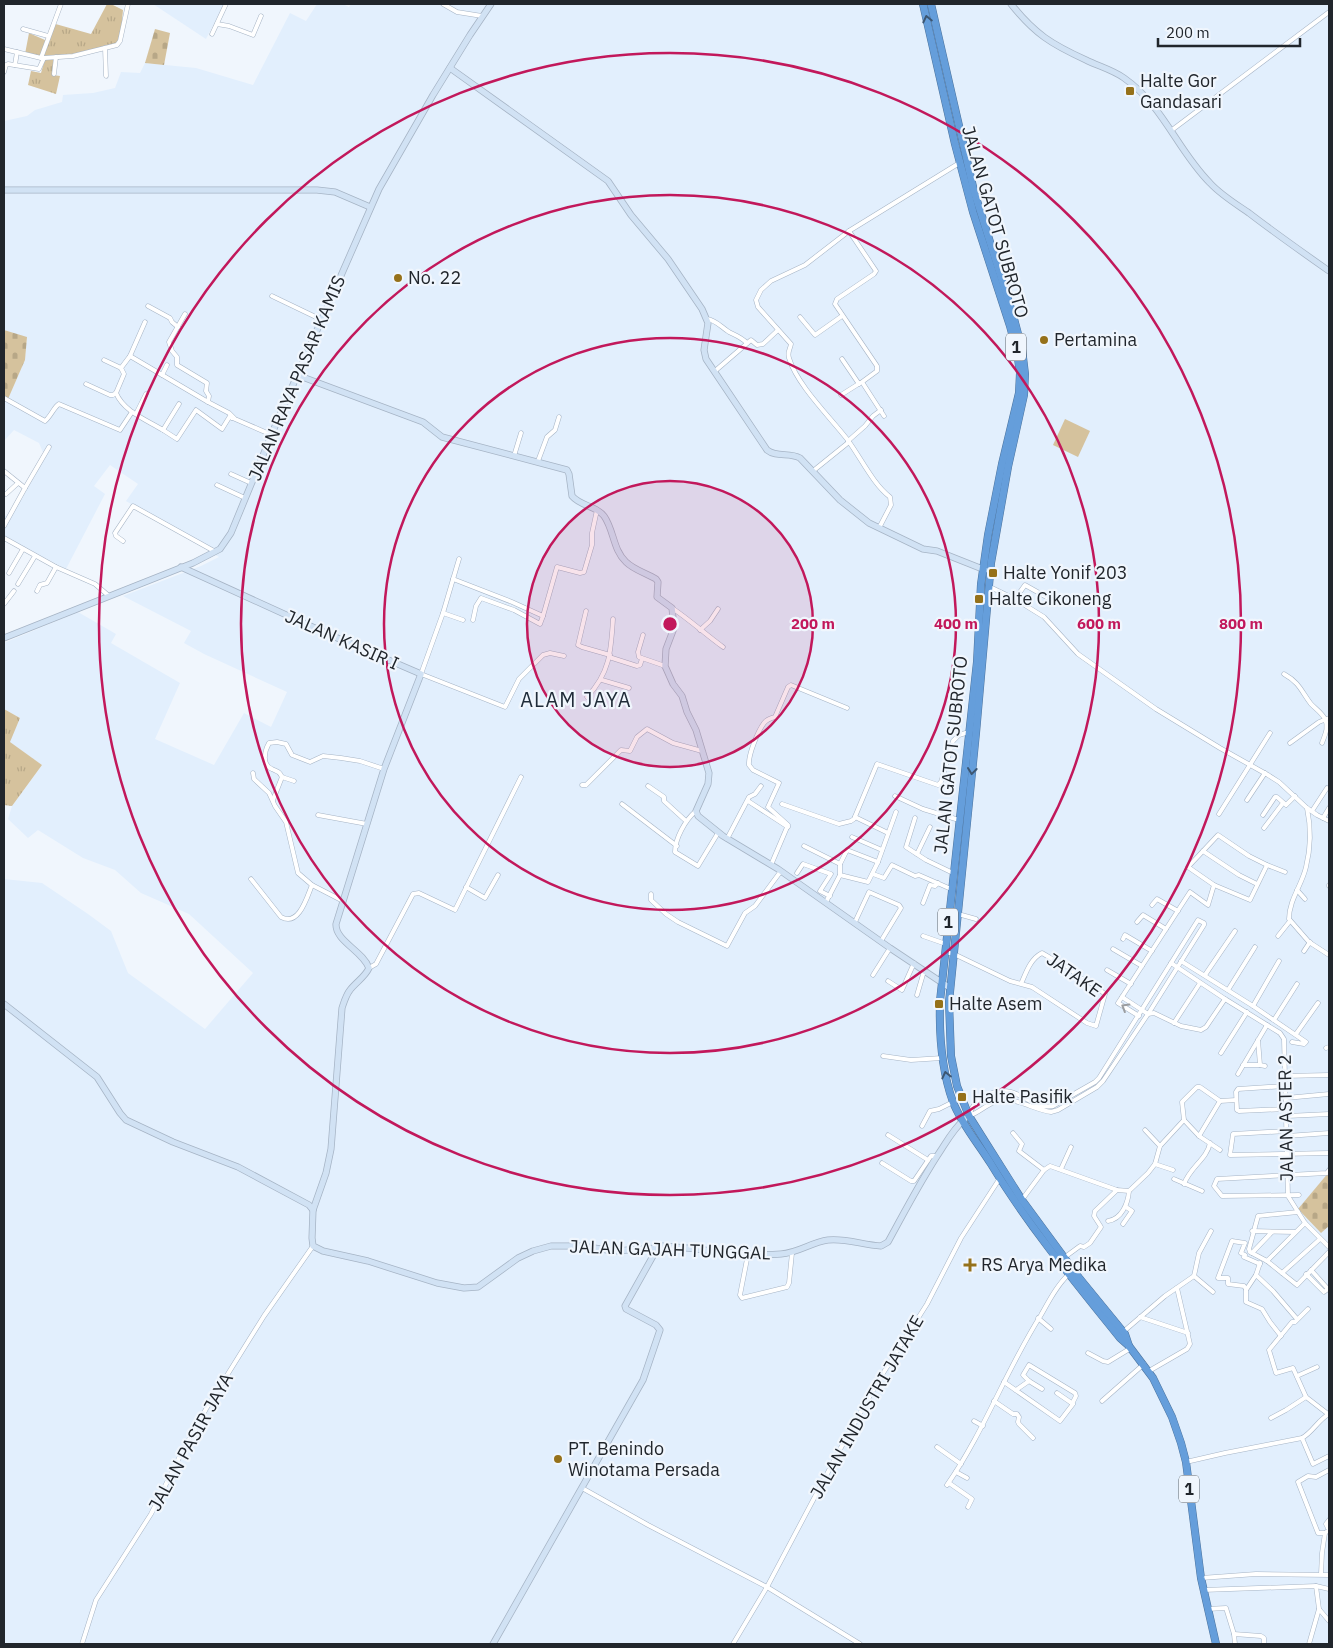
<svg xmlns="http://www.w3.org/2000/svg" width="1333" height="1648" viewBox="0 0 1333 1648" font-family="'IBM Plex Sans',sans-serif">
	<defs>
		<pattern id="grass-tufts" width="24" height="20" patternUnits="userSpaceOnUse" patternTransform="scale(1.25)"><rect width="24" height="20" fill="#d5c29d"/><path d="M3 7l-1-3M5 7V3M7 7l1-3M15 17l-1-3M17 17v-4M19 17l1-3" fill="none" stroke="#b7a787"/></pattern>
		<pattern id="cemetery-stones" width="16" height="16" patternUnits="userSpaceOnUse" patternTransform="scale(1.25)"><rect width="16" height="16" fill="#d5c29d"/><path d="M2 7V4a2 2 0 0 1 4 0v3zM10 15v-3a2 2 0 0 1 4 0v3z" fill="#b7a787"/></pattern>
	</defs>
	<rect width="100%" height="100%" fill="#f0f6fd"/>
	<!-- built -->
	<g fill="#e2effd">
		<polygon points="153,4 224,4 206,39"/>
		<polygon points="317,4 343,4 349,7 351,4 1329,4 1329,1644 4,1644 4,879 42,883 88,914 111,931 128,973 205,1029 253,973 189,914 141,893 115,870 83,858 38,830 28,838 8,819 12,806 42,765 9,742 20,718 4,709 4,643 78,612 116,634 111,643 180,683 155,739 214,765 244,713 271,727 287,692 204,654 184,643 191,631 123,596 201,566 219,557 126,501 138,484 110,465 94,486 105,494 66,569 4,536 4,515 6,516 22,499 45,457 39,443 14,430 4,441 4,397 8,399 25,360 27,338 4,330 4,121 27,116 35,110 62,102 63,95 93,93 115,88 121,72 140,73 145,63 196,68 253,85 290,13 306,21"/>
	</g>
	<!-- grass -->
	<g fill="url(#grass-tufts)">
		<polygon points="107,4 111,4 123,10 120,44 106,45 88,53 55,60 53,75 60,76 56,94 28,85 31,71 41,73 45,59 25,54 29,33 45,40 52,23 91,34"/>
		<polygon points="4,709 20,718 10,742 42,765 12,806 4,805"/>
	</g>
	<!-- cemetery -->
	<g fill="url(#cemetery-stones)">
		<polygon points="155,29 170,33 164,65 145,63"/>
		<polygon points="4,330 27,337 25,360 8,399 4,397"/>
		<polygon points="1329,1172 1329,1226 1321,1233 1298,1209"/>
	</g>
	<!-- park -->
	<polygon fill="#d5c29d" points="1065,419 1090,431 1078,457 1053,445"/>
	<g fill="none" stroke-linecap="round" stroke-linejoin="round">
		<!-- street casing -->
		<g stroke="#a6b4c5" stroke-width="5">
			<g id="street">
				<polyline points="443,4 457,12 482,16"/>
				<polyline points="217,24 229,26 253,35 261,16"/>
				<polyline points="23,29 48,36"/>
				<polyline points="212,34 226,4"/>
				<polyline points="105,48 106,76"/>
				<polyline points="4,49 41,58"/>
				<polyline points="44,58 73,56 117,45 120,41 128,4"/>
				<polyline points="15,65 17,52"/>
				<polyline points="4,72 6,65 8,64 39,69 44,58 41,58 61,4"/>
				<polyline points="54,74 56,57"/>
				<polyline points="1172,130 1329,12"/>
				<polyline points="849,231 876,271 874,274 837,299 835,304 877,366 877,371 862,382 884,416"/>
				<polyline points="272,296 322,320"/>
				<polyline points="148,306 170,318 172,322 178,327"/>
				<polyline points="185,314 169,342 172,351 177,357 177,365 207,383 206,391 209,396 208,402 229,413 235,419 272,435"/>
				<polyline points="800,317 815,335 842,316"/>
				<path d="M707,319C716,320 721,327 729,332C735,335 741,337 747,343"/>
				<polyline points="130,356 208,402"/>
				<polyline points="842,359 859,384"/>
				<polyline points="104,360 121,368"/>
				<polyline points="715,371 751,340 757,345 763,344 778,330"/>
				<polyline points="162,375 167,365"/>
				<polyline points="86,384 110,395 113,395 116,393"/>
				<path d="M116,393C124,412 147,420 163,430L179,404"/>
				<polyline points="116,393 124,374 121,368 130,356 145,322"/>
				<polyline points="841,395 860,383"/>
				<path d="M4,398L45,421C51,416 54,407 59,404L120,430L132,412"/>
				<polyline points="136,414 146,394"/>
				<polyline points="163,430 177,439 196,410 222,429 230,416 232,418"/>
				<polyline points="848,441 865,426 873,416 881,410"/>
				<polyline points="514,456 521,433"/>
				<polyline points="538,461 547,437 555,430 559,417"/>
				<polyline points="4,471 25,488 49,447"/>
				<polyline points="813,471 849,442"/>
				<polyline points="231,474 251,483"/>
				<polyline points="217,485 245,498"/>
				<polyline points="6,494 18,483"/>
				<polyline points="4,526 25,488"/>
				<path d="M879,528L891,505L890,497C873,484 861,458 847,439C830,417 797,385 789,358C787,352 790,350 791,344L758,307L756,300L761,290L771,281L805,265L849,231L961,162"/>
				<polyline points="4,538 56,567 95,584 109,596"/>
				<polyline points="123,541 116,536 115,533 133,506 214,551"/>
				<polyline points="459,559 443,613 421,674 505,707 519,679 543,655 550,653 564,656"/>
				<polyline points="9,573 23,549"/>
				<polyline points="453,579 512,602 543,616 557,567 580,573 584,572 592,545 592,533 597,510"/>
				<polyline points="18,584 35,556"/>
				<polyline points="988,586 1015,599 1044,617 1078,654 1156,709 1220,748 1268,775 1279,782 1307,808 1317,815 1329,821"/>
				<polyline points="37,591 40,585 47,583 56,567"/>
				<polyline points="1015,599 1025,585 1057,603"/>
				<polyline points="4,604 14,591"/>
				<path d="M672,608C690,620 705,634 723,647"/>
				<polyline points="586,611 578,645 582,647 610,655"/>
				<polyline points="443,613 463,620"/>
				<polyline points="473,620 476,606 481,598 514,610 540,624 543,616"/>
				<polyline points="700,630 710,621 718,609"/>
				<polyline points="643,635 638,652 639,657 665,666"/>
				<polyline points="609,657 637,666 640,665 642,659"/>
				<path d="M1284,674C1300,683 1301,691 1311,704C1316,709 1322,713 1325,719C1329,727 1325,735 1322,743"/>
				<polyline points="602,680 629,688"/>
				<path d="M587,697C610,673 611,651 613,619"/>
				<polyline points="1290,743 1319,722 1329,718"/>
				<polyline points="253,773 254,779 269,793 275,806 286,822 298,873 312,885 343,901"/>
				<path d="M282,777C279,771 278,772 272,769C261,765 265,750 269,743L277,742L286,744L292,755L310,762L323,756L341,758L360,761L384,769"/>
				<polyline points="582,785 586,785 621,750 630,751 637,737 647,729 673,743 702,751"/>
				<polyline points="648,786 664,797 664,801 686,821"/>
				<polyline points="895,796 923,809 959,820"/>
				<polyline points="273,800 282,777 294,781"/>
				<polyline points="1247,800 1265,773"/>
				<polyline points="748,801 788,827"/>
				<polyline points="622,804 677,846"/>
				<polyline points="782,804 839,824 851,821 854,819 877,764 938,785 941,782 953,741 959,735 969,732"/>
				<path d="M1307,808C1311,827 1311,847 1306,867C1302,885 1289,900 1289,919L1309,942L1329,955"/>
				<path d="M696,811C685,820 675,839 675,852L698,866L718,833"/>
				<polyline points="1312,811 1327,788"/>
				<polyline points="1219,814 1270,733"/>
				<polyline points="318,815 367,824"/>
				<polyline points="1263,815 1275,797 1277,797 1286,805 1295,796"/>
				<polyline points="855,817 888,833"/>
				<polyline points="915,818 906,847 926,860 953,873"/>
				<polyline points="1323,818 1329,808"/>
				<polyline points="1264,828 1283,803"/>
				<polygon points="1218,835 1249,856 1267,865 1250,900 1214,885 1188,867"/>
				<polyline points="852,837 882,850"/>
				<polyline points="727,839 749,797 755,794 761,786"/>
				<polyline points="804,846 840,864 840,875 826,902"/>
				<polyline points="1203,851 1239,875 1257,884"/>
				<polyline points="917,854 930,827"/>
				<polyline points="840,864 847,850 878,862"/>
				<path d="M771,865L788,825L768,807L779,783L753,770L749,765C748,755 758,731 764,723C767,719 771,718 775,717L788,687L791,685L847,708"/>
				<polyline points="1267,865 1285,872"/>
				<polyline points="797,873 803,864 831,874 820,891 830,896"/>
				<polyline points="873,874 884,878 892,865 915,876 919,875 951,889"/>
				<polyline points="840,875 868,882 878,862 896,812"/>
				<path d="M251,879L281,917C299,927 307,897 312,885"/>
				<polyline points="1329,885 1329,886"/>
				<polyline points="466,887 485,898 498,875"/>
				<polyline points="1297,890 1305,899"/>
				<polyline points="651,894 651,900 666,914 678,922 727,946 745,913 755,906 781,871"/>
				<polyline points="923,903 930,885 935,886 938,883"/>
				<polyline points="1152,905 1157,899 1178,911"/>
				<polyline points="958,914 976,919"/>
				<path d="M1198,920L1204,923V925L1150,1011L1103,1081L1097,1087L1058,1110L1051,1112C1034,1110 1014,1096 997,1101C987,1104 980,1112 969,1116C973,1104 977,1098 989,1094C1019,1082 1028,1110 1053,1106L1095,1082L1099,1078Z"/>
				<polyline points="855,922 869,892 899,905 901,908 881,941"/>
				<polyline points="1137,922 1143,915 1166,929"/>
				<polyline points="923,936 946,944"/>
				<polyline points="1278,936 1290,921"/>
				<polyline points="1123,939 1125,935 1152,951"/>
				<polyline points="1113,949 1142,966"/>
				<polyline points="1304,951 1310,942"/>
				<path d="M945,952L954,954L1010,981L1032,987L1087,1023L1096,1026L1105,994L1088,981L1080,978L1062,962L1054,960L1042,953C1030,959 1026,973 1021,984"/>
				<polyline points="1181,961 1253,1006 1306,1042 1304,1044 1292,1042"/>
				<polyline points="1171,963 1225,999 1280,1033 1284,1039 1288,1196 1305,1223 1267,1261"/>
				<polyline points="369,968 376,964 413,894 419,893 455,910 521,777"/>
				<polyline points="1107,970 1131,984"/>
				<polyline points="873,975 890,948"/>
				<polyline points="1205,975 1235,931"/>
				<polyline points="888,981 902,990 914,963"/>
				<polyline points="1228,990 1255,947"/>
				<polyline points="917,995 924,971"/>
				<polyline points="1122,997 1148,1014 1154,1013 1181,1026 1201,1030 1206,1027 1225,999"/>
				<polyline points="1253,1006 1279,961"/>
				<polyline points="1139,1016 1118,1003 1190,892 1208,905 1214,885"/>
				<polyline points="1274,1020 1297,984"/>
				<polyline points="1174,1023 1200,983"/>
				<polyline points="1296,1034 1318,1003"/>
				<polyline points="1258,1040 1260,1065"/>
				<polyline points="1326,1048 1329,1047"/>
				<polyline points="1221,1053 1247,1012"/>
				<polyline points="883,1056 911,1060 942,1058"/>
				<polyline points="1243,1065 1260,1065 1265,1066"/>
				<polyline points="1238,1074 1267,1025"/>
				<polyline points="1284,1076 1329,1075"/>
				<polyline points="1285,1086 1238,1089 1236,1092 1237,1110 1239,1111 1286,1109"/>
				<polyline points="1286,1098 1329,1094"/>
				<polyline points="1287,1116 1329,1114"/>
				<polyline points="1184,1120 1199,1136 1220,1150"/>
				<polyline points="922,1126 930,1111 939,1109 953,1102"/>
				<polyline points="1145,1130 1160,1146"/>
				<polyline points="1287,1131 1233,1134 1230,1155 1329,1153"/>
				<polyline points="1013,1133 1022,1144 1019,1151 1044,1170"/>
				<polyline points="888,1135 928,1160"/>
				<polyline points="1199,1136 1220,1101"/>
				<polyline points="1287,1136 1329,1133"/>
				<polyline points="882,1163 911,1181 914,1181 931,1156 937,1156"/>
				<polyline points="1155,1164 1173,1170"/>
				<polyline points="1061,1169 1071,1147"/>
				<polyline points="1174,1179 1202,1191"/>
				<path d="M1184,1184C1190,1167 1207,1159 1210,1143"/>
				<polyline points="1299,1195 1222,1196 1214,1186 1217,1179 1327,1173 1329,1170"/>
				<polyline points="1021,1201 1044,1170 1050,1166 1117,1190 1129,1191 1148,1173 1155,1164 1160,1146 1184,1120 1182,1102 1197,1087 1200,1087 1220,1101 1236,1100"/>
				<polyline points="1298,1212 1258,1216 1249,1249 1250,1252 1267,1261 1297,1285 1329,1252"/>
				<path d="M1108,1221C1122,1219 1128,1203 1129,1191"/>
				<polyline points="1305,1223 1329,1247"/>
				<polyline points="1123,1224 1132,1211 1126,1207"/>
				<polyline points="1252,1231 1295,1232"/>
				<polyline points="1252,1253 1272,1232"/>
				<polyline points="748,1254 740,1295 742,1298 787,1287 789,1283 792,1253"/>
				<polyline points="1065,1257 1080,1246 1084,1247 1090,1243 1101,1227 1094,1216 1095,1211 1117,1190"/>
				<polyline points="1260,1263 1256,1275 1273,1291 1297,1319"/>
				<polyline points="1311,1270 1328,1289"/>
				<polyline points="1282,1273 1320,1239"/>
				<polyline points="1306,1274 1324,1292 1328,1289"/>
				<polyline points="1256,1275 1246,1290 1246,1302 1262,1309 1270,1322 1281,1336"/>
				<polyline points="1194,1276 1199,1253 1211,1231"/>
				<polyline points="1246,1289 1244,1286 1228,1284 1228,1278 1218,1278 1232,1241 1245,1243 1241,1253 1245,1255 1244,1257 1260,1264"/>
				<polyline points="1308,1309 1295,1322 1292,1322 1269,1350 1276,1373 1293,1368 1306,1397 1328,1414"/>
				<polyline points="1140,1317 1188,1333"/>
				<polyline points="1038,1318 1051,1329"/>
				<polyline points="1123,1332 1165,1296 1194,1276 1213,1292"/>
				<polyline points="1088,1353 1103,1361 1108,1362 1131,1348"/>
				<polyline points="1149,1371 1187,1349 1190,1344 1177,1288"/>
				<polyline points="1297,1376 1317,1367"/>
				<polyline points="1029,1381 1023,1375 1029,1365 1075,1393 1076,1396 1072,1404"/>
				<polyline points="1004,1382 1060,1421 1073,1404 1057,1393"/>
				<polyline points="1016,1390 1029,1381 1042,1389"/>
				<polyline points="994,1401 1013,1414 1017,1414 1019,1417 1018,1422 1019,1424 1033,1438"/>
				<polyline points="1102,1401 1144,1364"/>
				<polyline points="1271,1418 1286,1410 1306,1397"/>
				<polyline points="974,1421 983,1426"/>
				<polyline points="1302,1438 1313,1464 1329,1456"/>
				<polyline points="937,1447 961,1464"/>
				<path d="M1186,1462L1225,1453L1302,1438C1313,1432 1318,1420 1329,1414"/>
				<polyline points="1329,1470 1316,1477 1308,1476 1298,1482 1318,1533 1325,1533 1329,1530 1326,1524 1329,1520"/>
				<polyline points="956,1472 967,1478"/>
				<polyline points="949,1483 972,1499 968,1507"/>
				<path d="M947,1485C984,1432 1006,1370 1041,1315C1049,1301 1057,1285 1069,1274"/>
				<polyline points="582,1488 648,1525 767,1587 860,1644"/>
				<polyline points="1321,1574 1322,1553 1325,1533"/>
				<polyline points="1201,1578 1256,1574 1329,1575"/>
				<polyline points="1203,1590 1316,1586 1329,1589"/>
				<polyline points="1207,1609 1226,1608 1234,1634 1235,1644"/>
				<polyline points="1319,1609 1329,1621"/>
				<polyline points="1234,1634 1261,1636 1264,1638 1264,1644"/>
				<polyline points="82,1644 96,1600 151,1514 182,1452 206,1409 264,1316 313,1246"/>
				<polyline points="733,1644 767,1587 845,1440 880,1378 927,1304 961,1238 1000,1178"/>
				<polyline points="1309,1644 1319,1609 1316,1586"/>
			</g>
		</g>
		<!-- secondary casing -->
		<g stroke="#a6b4c5" stroke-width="7">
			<g id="secondary">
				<path d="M1011,4C1035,34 1051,44 1086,60C1098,66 1113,70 1124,78C1164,106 1177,150 1210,183C1221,195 1236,204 1249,213C1275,233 1302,252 1329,271"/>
				<path d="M450,68L608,181L631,215L668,259L702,309L708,323L704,350L706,359L767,450C777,458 789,452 800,458L840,500L869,523L923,549L937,551L985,570"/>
				<polyline points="4,190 317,190 335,192 370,207"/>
				<path d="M297,375L423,422L442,437L567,470L569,474L572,496C580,506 597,506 604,516C614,530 613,550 626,562C634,570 646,573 656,579L658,582L657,597L672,608L674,628L666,649L665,666L673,684L682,696L687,712L696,730L709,773L708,784L696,811L698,816L723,836L778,869L890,948L950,988"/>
				<path d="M181,567L328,634L421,674L384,769L336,924C335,941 363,951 369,968C365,977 356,982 350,990C346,995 344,1002 342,1008L331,1149L326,1173L313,1210L312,1238L313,1246L323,1251L368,1261L437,1283L464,1288L478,1287L518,1258L533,1251L551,1246H581L614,1251L656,1248L662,1246C702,1248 741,1257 781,1254C798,1253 812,1242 828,1240C846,1238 863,1245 881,1246L888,1242C905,1211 921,1180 941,1150C948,1139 955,1127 965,1119"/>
				<polyline points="4,638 193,563 220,549 231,533 278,419 379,189 433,95 470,35 491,4"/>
				<polyline points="4,1004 97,1077 120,1113 126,1120 173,1142 238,1167 309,1205 313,1210"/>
				<polyline points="493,1644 643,1380 660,1330 656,1325 626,1309 625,1306 653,1256 656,1248"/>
			</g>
		</g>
		<!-- highway casing -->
		<g stroke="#4d749e" stroke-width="8">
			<g id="highway">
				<path d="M923,4L955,144L973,212L1010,326L1017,352L1020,373L1019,393L1002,464L988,535L981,584L977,662L940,1001C939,1035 941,1069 953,1102C962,1125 978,1143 991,1164C1028,1225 1075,1282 1120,1338L1129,1346L1153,1378L1172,1417L1181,1443L1186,1462L1201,1578L1216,1644"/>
				<polyline points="931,4 974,191 1013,315 1022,349 1025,374 1024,395 1008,467 991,563 976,733 949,1002 951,1056 957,1086 969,1116 1022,1200 1080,1279 1125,1334 1129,1346"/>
			</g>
		</g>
		<!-- street -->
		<use href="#street" stroke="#fff" stroke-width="4"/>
		<!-- secondary -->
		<use href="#secondary" stroke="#d1e2f4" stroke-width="5.5"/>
		<!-- highway -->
		<use href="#highway" stroke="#659edb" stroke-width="7"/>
	</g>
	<!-- one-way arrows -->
	<defs><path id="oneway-chevron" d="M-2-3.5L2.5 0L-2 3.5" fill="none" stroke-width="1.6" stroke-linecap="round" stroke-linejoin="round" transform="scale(1.25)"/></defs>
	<g stroke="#3c5672">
		<use href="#oneway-chevron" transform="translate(927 19) rotate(-103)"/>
		<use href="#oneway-chevron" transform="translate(972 771) rotate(97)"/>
		<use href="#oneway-chevron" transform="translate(946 1075) rotate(-103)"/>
	</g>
	<use stroke="#9b9da0" href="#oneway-chevron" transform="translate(1125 1007) rotate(-149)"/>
	<!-- distance rings -->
	<circle cx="670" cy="624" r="143" fill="#c2185b" fill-opacity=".12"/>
	<g fill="none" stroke="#c2185b" stroke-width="2.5">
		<circle cx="670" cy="624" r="143"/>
		<circle cx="670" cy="624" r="286"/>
		<circle cx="670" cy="624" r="429"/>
		<circle cx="670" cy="624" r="571"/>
	</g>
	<!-- markers -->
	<g fill="#95711a" stroke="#f0f6fd" stroke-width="2">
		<rect x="1125" y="86" width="10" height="10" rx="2.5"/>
		<circle cx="398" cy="278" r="5"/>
		<circle cx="1044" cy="340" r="5"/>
		<rect x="988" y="568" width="10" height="10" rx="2.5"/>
		<rect x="974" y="594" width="10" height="10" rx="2.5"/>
		<rect x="934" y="999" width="10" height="10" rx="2.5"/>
		<rect x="957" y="1092" width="10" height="10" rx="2.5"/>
		<path d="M967.5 1257.5h5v5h5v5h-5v5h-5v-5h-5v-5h5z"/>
		<circle cx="558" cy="1459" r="5"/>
	</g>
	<g text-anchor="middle" stroke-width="4.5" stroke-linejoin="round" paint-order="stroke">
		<!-- shield labels -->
		<g fill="#f0f6fd" stroke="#5f646b" stroke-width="1">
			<rect x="1006" y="333.5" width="20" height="27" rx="4"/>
			<rect x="938" y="908.5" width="20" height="27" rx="4"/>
			<rect x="1179" y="1475.5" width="20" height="27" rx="4"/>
		</g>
		<g font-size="16" font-weight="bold" fill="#21262c">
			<text x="1016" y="353">1</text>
			<text x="948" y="928">1</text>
			<text x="1189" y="1495">1</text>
		</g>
		<!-- poi labels -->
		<g font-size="18" fill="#21262c" stroke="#f0f6fd" text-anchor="start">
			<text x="1140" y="87">Halte Gor<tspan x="1140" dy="21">Gandasari</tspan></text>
			<text x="408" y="284">No. 22</text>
			<text x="1054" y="346">Pertamina</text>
			<text x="1003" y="579">Halte Yonif 203</text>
			<text x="989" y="605">Halte Cikoneng</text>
			<text x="949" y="1010">Halte Asem</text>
			<text x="972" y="1103">Halte Pasifik</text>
			<text x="981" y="1271">RS Arya Medika</text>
			<text x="568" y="1455">PT. Benindo<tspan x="568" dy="21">Winotama Persada</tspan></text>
		</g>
		<!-- street labels -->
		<g font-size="18" fill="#21262c" stroke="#f0f6fd">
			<text transform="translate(995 222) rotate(74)" y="6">JALAN GATOT SUBROTO</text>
			<text transform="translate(297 378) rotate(-67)" y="6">JALAN RAYA PASAR KAMIS</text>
			<text transform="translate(342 640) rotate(24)" y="6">JALAN KASIR I</text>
			<text transform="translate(951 755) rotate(-84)" y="6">JALAN GATOT SUBROTO</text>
			<text transform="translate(1074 975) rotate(35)" y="6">JATAKE</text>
			<text transform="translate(1286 1118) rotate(-91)" y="6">JALAN ASTER 2</text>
			<text transform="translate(670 1250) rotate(2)" y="6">JALAN GAJAH TUNGGAL</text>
			<text transform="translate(867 1407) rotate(-60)" y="6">JALAN INDUSTRI JATAKE</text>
			<text transform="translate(191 1442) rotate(-61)" y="6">JALAN PASIR JAYA</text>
		</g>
		<!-- quarter labels -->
		<g font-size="20" letter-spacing="1" fill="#202c39" stroke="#f0f6fd">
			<text x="576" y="707">ALAM JAYA</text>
		</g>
	</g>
	<circle cx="670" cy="624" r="8" fill="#c2185b" stroke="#f0f6fd" stroke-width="2.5"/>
	<g font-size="15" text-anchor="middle" font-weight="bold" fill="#c2185b" stroke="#f0f6fd" stroke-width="4.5" stroke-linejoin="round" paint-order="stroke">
		<text x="813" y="629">200 m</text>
		<text x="956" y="629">400 m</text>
		<text x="1099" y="629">600 m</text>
		<text x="1241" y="629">800 m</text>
	</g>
	<!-- border -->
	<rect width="1333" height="1648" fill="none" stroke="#21262c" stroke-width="10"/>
	<!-- scale -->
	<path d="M1158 38v8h142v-8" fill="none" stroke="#21262c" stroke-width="2.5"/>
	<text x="1166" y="38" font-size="15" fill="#21262c" stroke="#f0f6fd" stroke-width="4" paint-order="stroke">200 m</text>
</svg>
